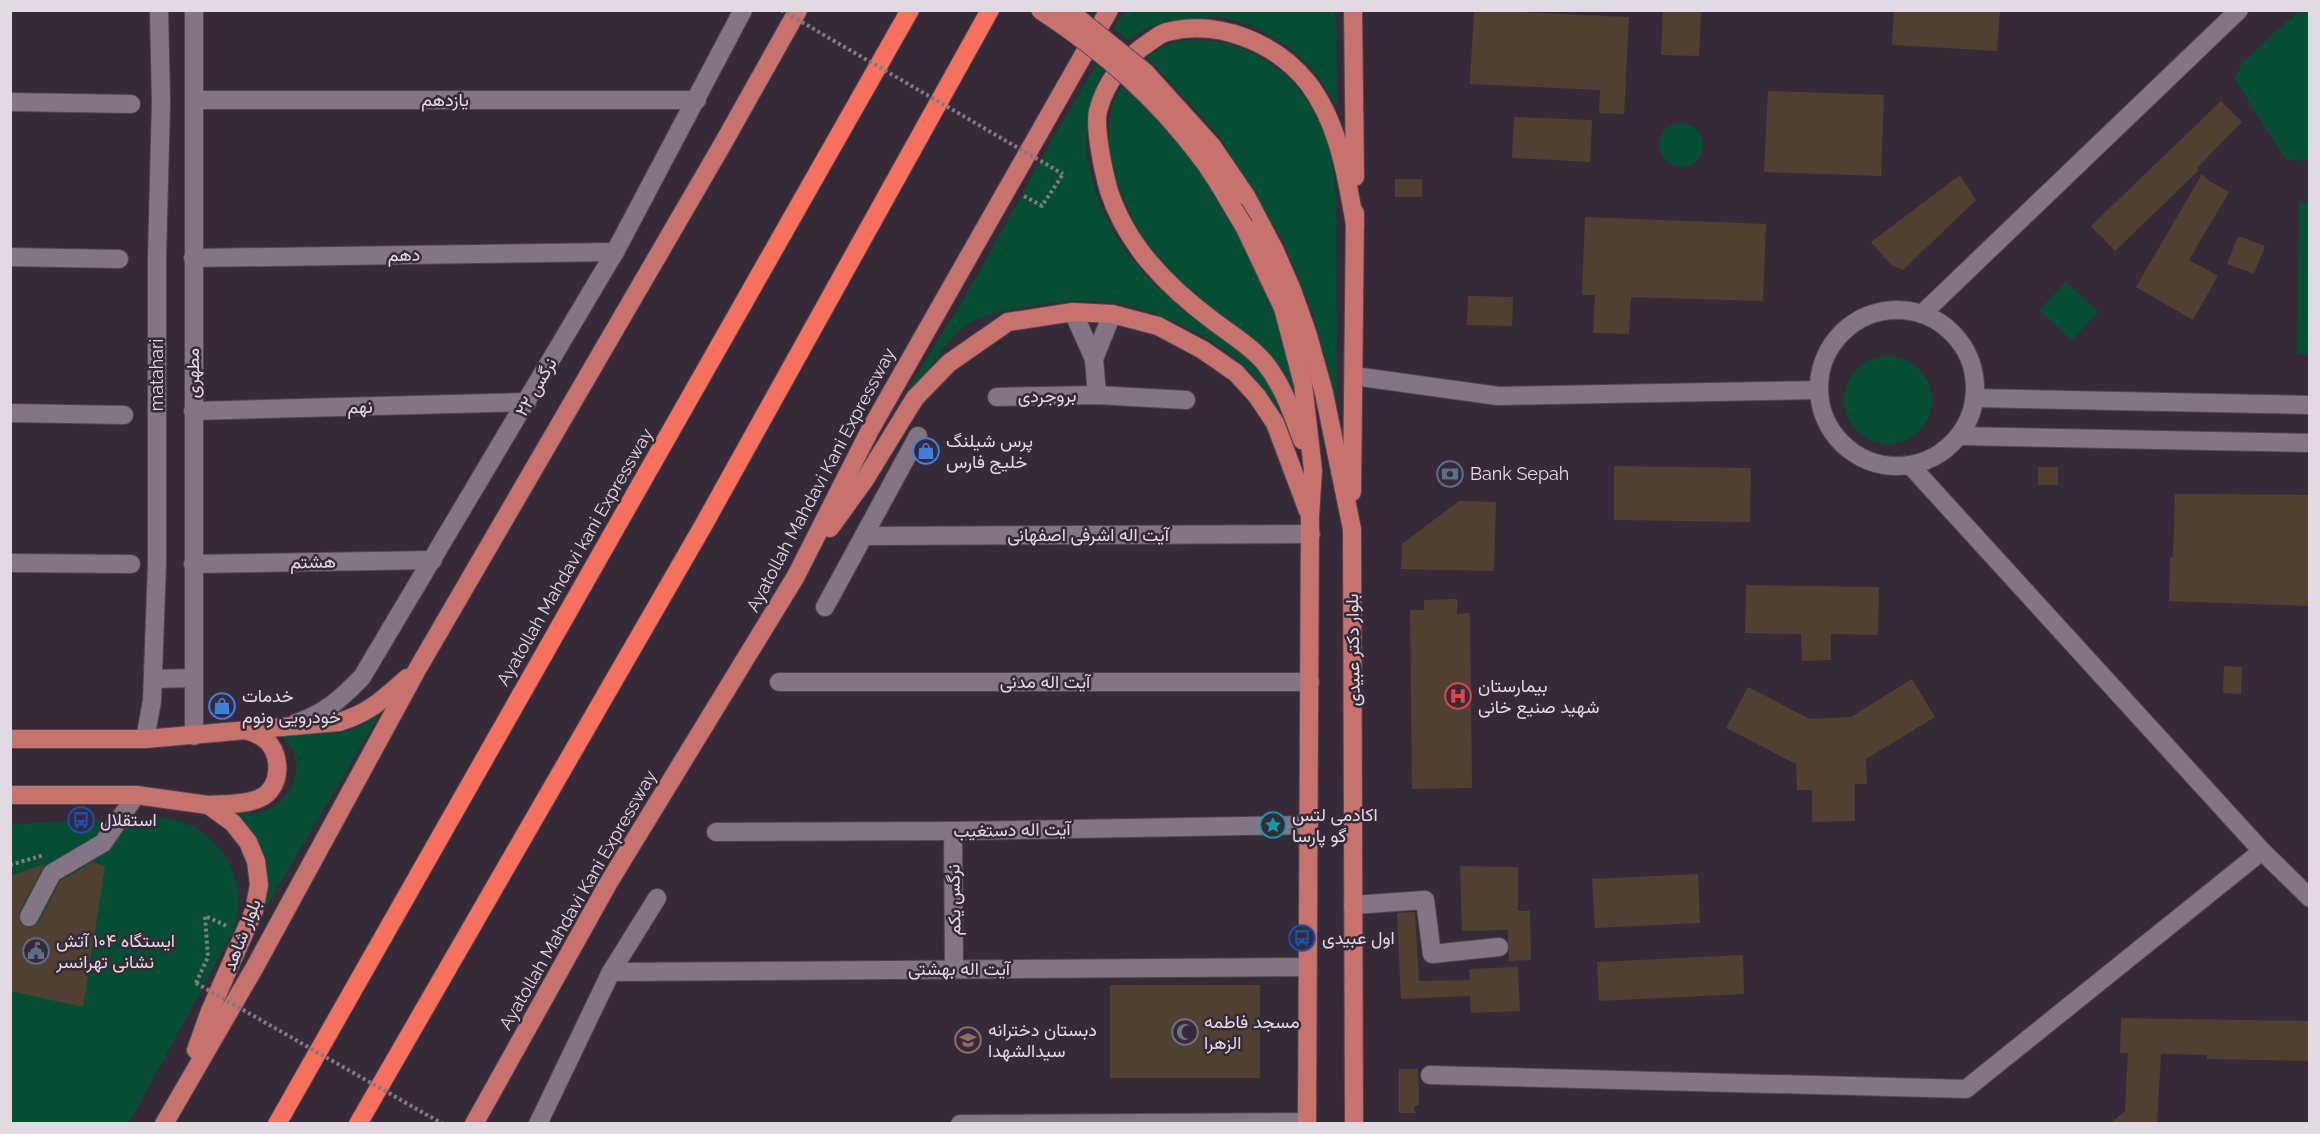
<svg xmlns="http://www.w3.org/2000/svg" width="2320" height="1134" viewBox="0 0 2320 1134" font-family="Raleway,Vazirmatn,sans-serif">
	<rect width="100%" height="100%" fill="#372a38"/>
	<!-- green -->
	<g fill="#054e33">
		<polygon points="1126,10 1336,11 1337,108 1318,76 1290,48 1253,26 1220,17 1177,20 1146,28 1128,40 1114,29"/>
		<polygon points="2298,11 2310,11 2309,160 2300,161 2286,159 2234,78 2244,61"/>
		<path d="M1183,40C1198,40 1211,40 1225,43C1270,53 1313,93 1327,137C1333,156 1334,176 1336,196L1337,420L1326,363L1313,314L1282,239L1218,135L1146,56L1163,46Z"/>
		<path d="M1097,64L1105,70C1059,140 1104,241 1162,291C1196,321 1239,342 1267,378C1284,399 1292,438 1299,463C1287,437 1277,410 1261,386C1235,346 1159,309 1113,303C1091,300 1066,301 1044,304C1023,307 983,313 966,325C946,339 934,363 920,382C913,393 904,404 895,415C919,366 951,323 977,276C1017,205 1054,133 1097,64Z"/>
		<path d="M1122,85L1147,107L1195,160L1226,208L1270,300L1292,370L1299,412C1269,379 1239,347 1208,314C1187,292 1165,270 1148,245C1120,203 1091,132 1122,85Z"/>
		<circle cx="1681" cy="145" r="22"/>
		<polygon points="2299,202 2309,202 2309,354 2297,354"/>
		<polygon points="2066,282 2098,312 2072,340 2039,310"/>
		<circle cx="1888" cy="400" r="44"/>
		<path d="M382,710L262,914C266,867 272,849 237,813C246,813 256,814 265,811C289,802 305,773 292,749C289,744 284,739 280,734L346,731L363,725Z"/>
		<path d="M142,818C151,819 162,817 171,819C208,826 238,862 239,900C239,909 236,919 235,928L129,1123H11L10,824Z"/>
	</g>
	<!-- building -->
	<g fill="#4f4032">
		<polygon points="1474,10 1629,17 1624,114 1599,113 1600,90 1470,84"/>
		<polygon points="1663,10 1701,10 1699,56 1661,55"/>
		<polygon points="1894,10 2000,10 1997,51 1892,45"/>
		<polygon points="1768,91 1884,95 1881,176 1764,172"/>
		<polygon points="2221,101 2242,122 2197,168 2199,170 2115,251 2091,226"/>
		<polygon points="1514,117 1592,120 1590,162 1512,158"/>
		<polygon points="2202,174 2209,181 2229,192 2189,260 2218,276 2193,320 2136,287"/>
		<polygon points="1960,175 1976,200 1903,270 1891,265 1871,242"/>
		<rect x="1395" y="179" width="27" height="18"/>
		<polygon points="1585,217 1766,224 1763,301 1631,297 1629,334 1593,333 1595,295 1582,295"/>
		<polygon points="2238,236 2265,246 2254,274 2227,264"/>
		<polygon points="1468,296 1513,297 1512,326 1467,325"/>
		<polygon points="1614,466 1751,468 1750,522 1614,520"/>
		<rect x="2038" y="467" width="20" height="18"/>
		<polygon points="2175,494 2310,495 2310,606 2169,601 2170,557 2173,557"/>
		<polygon points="1459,501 1496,502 1494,571 1401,569 1402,544"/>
		<polygon points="1746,585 1879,587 1878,635 1831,634 1831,660 1802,661 1801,634 1745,633"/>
		<polygon points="1457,599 1457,614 1470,613 1472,788 1412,789 1410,610 1424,610 1424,600"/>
		<polygon points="2224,666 2242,667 2241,694 2223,693"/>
		<polygon points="1912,679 1935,717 1866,759 1867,784 1855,784 1855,821 1812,822 1812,790 1797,790 1796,764 1726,728 1748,687 1810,719 1851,717"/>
		<polygon points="93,862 105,866 83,1007 10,991 10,876 45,864 19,912 20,923 30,928 39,922 60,881"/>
		<polygon points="1460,866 1518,867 1518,911 1530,911 1531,960 1509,961 1508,930 1462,931"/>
		<polygon points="1698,874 1700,923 1595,928 1592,879"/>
		<polygon points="1415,912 1419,981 1470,980 1469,969 1518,967 1520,1011 1471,1013 1470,996 1401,999 1397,913"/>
		<polygon points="1743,955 1744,994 1599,1001 1597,962"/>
		<rect x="1110" y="985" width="150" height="93"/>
		<polygon points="2121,1018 2310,1021 2310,1061 2207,1059 2207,1055 2161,1054 2157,1124 2109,1124 2125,1111 2128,1053 2120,1053"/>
		<polygon points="1399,1069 1418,1069 1419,1105 1414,1106 1415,1113 1399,1113"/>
	</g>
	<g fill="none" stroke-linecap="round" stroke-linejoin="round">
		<!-- minor casing -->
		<g stroke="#514652" stroke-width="20">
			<g id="minor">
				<polyline points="194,100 697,100"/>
				<polyline points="10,102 131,104"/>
				<polyline points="10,257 119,259"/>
				<polyline points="193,258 615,252"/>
				<circle cx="1897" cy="388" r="78"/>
				<polyline points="1073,312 1094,359 1097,395"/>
				<polyline points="1922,314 2239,10"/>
				<polyline points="1094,359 1112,314"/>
				<polyline points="1354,376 1498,396 1819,390"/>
				<polyline points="997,397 1097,395 1186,400"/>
				<polyline points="1975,398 2310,405"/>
				<polyline points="193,411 527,402"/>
				<polyline points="10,413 124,415"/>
				<polyline points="1959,436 2310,443"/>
				<polyline points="1910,465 2262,851 2310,898"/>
				<polyline points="864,536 1311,534"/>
				<polyline points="10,563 131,564"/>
				<polyline points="193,564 433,560"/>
				<polyline points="825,607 918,436"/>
				<polyline points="154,679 193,678"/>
				<polyline points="779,682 1310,682"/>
				<path d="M296,723C324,714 342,698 362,677L615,252L743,10"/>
				<polyline points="194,736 194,10"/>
				<polyline points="145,739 152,701 157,563 157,258 161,102 159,10"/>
				<polyline points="953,831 954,969"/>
				<polyline points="716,832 953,831 1309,825"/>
				<polyline points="1353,905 1425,900 1432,954 1499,947"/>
				<polyline points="29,917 52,873 103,843 136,795"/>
				<polyline points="611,972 1308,967"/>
				<polyline points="1430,1075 1966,1089 2262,851"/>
				<polyline points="538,1124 611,972 657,898"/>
				<polyline points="960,1124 1307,1122"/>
			</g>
		</g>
		<!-- major casing -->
		<g stroke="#514652" stroke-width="20">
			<g id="major">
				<polyline points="1353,10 1355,177"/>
				<polyline points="1246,196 1275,251 1292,290 1307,332 1324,393 1352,529 1354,1124"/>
				<polyline points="1244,226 1283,308 1303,384 1313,470 1310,516 1307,1124"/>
				<path d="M1302,440C1292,412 1283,386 1265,363C1251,346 1229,333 1212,320C1167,286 1127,246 1109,191C1104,174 1094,128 1098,111C1106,80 1125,58 1151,41C1156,38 1161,33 1167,32C1218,19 1275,42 1308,83C1339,124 1346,175 1355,224"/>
				<polyline points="1352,492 1355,213"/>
				<polyline points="830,528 864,481 915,398 949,363 1008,322 1073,312 1112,314 1158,326 1203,350 1236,373 1257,396 1275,423 1308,511"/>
				<path d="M10,739H145L339,722C370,713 384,698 407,678"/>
				<polyline points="10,795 136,795 208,805 233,823 248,842 256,861 259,885 254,911 210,1011 196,1050"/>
				<path d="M208,805C224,804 246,805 260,798C282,788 282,755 266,740C260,735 253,732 245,730"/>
				<polyline points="164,1124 256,965 418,668 721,147 798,10"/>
				<polyline points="474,1124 609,882 796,576 870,430 1109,10"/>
			</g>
		</g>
		<!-- highway casing -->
		<g stroke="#514652" stroke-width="20">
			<g id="highway">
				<polyline points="277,1124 910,10"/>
				<polyline points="358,1124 703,526 990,10"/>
			</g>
		</g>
		<!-- path -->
		<g stroke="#837883" stroke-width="4" stroke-dasharray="3 3" stroke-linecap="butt">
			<polyline points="1024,196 1042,206 1063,174"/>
			<polyline points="10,865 44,855"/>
			<polyline points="196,983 208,957 205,916 229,927"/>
		</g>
		<!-- minor -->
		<use href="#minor" stroke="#847585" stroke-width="18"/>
		<!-- major -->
		<use href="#major" stroke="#c8726e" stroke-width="18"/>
		<!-- highway -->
		<use href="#highway" stroke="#f6705e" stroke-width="18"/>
		<!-- major-bridge casing -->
		<g stroke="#514652" stroke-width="20" stroke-linecap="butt">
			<g id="major-bridge">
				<path d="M1040,10C1104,52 1156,97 1202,159C1218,180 1230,204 1244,226"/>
				<polyline points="1068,10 1145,72 1212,146 1246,196"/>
			</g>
		</g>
		<!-- path-bridge -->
		<g stroke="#837883" stroke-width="4" stroke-dasharray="3 3" stroke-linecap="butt">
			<polyline points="781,10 1063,174"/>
			<polyline points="196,983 443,1124"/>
		</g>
		<!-- major-bridge -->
		<use href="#major-bridge" stroke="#c8726e" stroke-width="18"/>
	</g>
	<!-- icons -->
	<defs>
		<g id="shop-ring" transform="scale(1.35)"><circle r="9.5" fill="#372a38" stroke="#3f7fe0" stroke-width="1.5"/><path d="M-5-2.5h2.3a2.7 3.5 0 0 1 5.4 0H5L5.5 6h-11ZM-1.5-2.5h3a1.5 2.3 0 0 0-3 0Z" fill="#3f7fe0"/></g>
		<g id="bank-ring" transform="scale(1.35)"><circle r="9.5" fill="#372a38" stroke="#5c6f8a" stroke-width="1.5"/><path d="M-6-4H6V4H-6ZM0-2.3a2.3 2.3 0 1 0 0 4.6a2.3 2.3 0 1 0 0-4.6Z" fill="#5c6f8a"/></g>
		<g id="hospital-ring" transform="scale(1.35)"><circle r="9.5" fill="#372a38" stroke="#e0444e" stroke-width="1.5"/><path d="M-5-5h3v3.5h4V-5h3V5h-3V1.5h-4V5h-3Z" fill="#e0444e"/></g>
		<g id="bus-ring" transform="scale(1.35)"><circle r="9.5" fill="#372a38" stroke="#1a4fb4" stroke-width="1.5"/><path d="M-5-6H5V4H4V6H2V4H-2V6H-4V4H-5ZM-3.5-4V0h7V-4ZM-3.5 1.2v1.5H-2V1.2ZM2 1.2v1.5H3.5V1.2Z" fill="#1a4fb4"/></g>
		<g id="sight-ring" transform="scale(1.35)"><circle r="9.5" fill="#372a38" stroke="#0f9aa8" stroke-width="1.5"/><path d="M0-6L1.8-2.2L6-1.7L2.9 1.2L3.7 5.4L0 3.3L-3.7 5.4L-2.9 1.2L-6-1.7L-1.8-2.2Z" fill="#0f9aa8"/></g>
		<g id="civic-ring" transform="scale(1.35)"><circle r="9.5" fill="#372a38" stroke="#5c6f8a" stroke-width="1.5"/><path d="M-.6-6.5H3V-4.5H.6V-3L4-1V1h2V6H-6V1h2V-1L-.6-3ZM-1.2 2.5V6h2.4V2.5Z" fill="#5c6f8a"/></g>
		<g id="mosque-ring" transform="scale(1.35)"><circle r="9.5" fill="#372a38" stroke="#6b7280" stroke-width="1.5"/><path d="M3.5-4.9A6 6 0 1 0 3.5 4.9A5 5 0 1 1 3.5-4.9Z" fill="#6b7280"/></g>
		<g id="school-ring" transform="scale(1.35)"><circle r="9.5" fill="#372a38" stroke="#8d6e63" stroke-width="1.5"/><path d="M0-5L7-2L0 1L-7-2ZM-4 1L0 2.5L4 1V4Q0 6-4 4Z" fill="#8d6e63"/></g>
	</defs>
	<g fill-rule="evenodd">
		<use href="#shop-ring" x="926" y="451"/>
		<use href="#bank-ring" x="1450" y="474"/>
		<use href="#hospital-ring" x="1458" y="696"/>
		<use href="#shop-ring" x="222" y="706"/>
		<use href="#bus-ring" x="81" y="820"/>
		<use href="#sight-ring" x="1273" y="825"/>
		<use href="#bus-ring" x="1302" y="938"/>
		<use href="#civic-ring" x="36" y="951"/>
		<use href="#mosque-ring" x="1185" y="1032"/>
		<use href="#school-ring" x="968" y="1040"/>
	</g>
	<g text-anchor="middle" stroke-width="5" stroke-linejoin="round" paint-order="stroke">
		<!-- street labels -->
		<g font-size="18" fill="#e2dae2" stroke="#372a38">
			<text x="445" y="106">یازدهم</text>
			<text transform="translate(404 255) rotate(-1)" y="6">دهم</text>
			<text transform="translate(193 373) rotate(-90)" y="6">مطهری</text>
			<text transform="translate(157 375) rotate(-90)" y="6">matahari</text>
			<text transform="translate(536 387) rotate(-60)" y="6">نرگس ۲۲</text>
			<text transform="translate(1047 396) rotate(-1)" y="6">بروجردی</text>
			<text transform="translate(360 407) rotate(-2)" y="6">نهم</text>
			<text transform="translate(821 480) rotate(-62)" y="6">Ayatollah Mahdavi Kani Expressway</text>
			<text x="1088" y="541">آیت اله اشرفی اصفهانی</text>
			<text transform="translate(575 557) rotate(-60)" y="6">Ayatollah Mahdavi kani Expressway</text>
			<text transform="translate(313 562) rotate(-1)" y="6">هشتم</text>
			<text transform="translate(1353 650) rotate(-91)" y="6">بلوار دکتر عبیدی</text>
			<text x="1045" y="688">آیت اله مدنی</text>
			<text transform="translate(1012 830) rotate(-1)" y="6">آیت اله دستغیب</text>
			<text transform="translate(578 900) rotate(-60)" y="6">Ayatollah Mahdavi Kani Expressway</text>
			<text transform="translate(954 900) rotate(-91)" y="6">نرگس یکم</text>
			<text transform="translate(242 935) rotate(-69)" y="6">بلوار شاهد</text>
			<text x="959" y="975">آیت اله بهشتی</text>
		</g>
		<!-- poi labels -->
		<g font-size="18" fill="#e2dae2" stroke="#372a38" text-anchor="start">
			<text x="946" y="447">پرس شیلنگ<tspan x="946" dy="21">خلیج فارس</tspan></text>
			<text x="1470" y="480">Bank Sepah</text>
			<text x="1478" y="692">بیمارستان<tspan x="1478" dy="21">شهید صنیع خانی</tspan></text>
			<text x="242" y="702">خدمات<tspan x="242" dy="21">خودرویی ونوم</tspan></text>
			<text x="1292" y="821">اکادمی لتس<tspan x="1292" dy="21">گو پارسا</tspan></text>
			<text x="100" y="826">استقلال</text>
			<text x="1322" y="944">اول عبیدی</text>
			<text x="56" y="947">ایستگاه ۱۰۴ آتش<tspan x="56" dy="21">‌نشانی تهرانسر</tspan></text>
			<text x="1204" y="1028">مسجد فاطمه<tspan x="1204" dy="21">الزهرا</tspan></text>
			<text x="988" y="1036">دبستان دخترانه<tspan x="988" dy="21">سیدالشهدا</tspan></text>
		</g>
	</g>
	<!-- border -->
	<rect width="2320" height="1134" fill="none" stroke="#e2dae2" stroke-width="24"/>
</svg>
